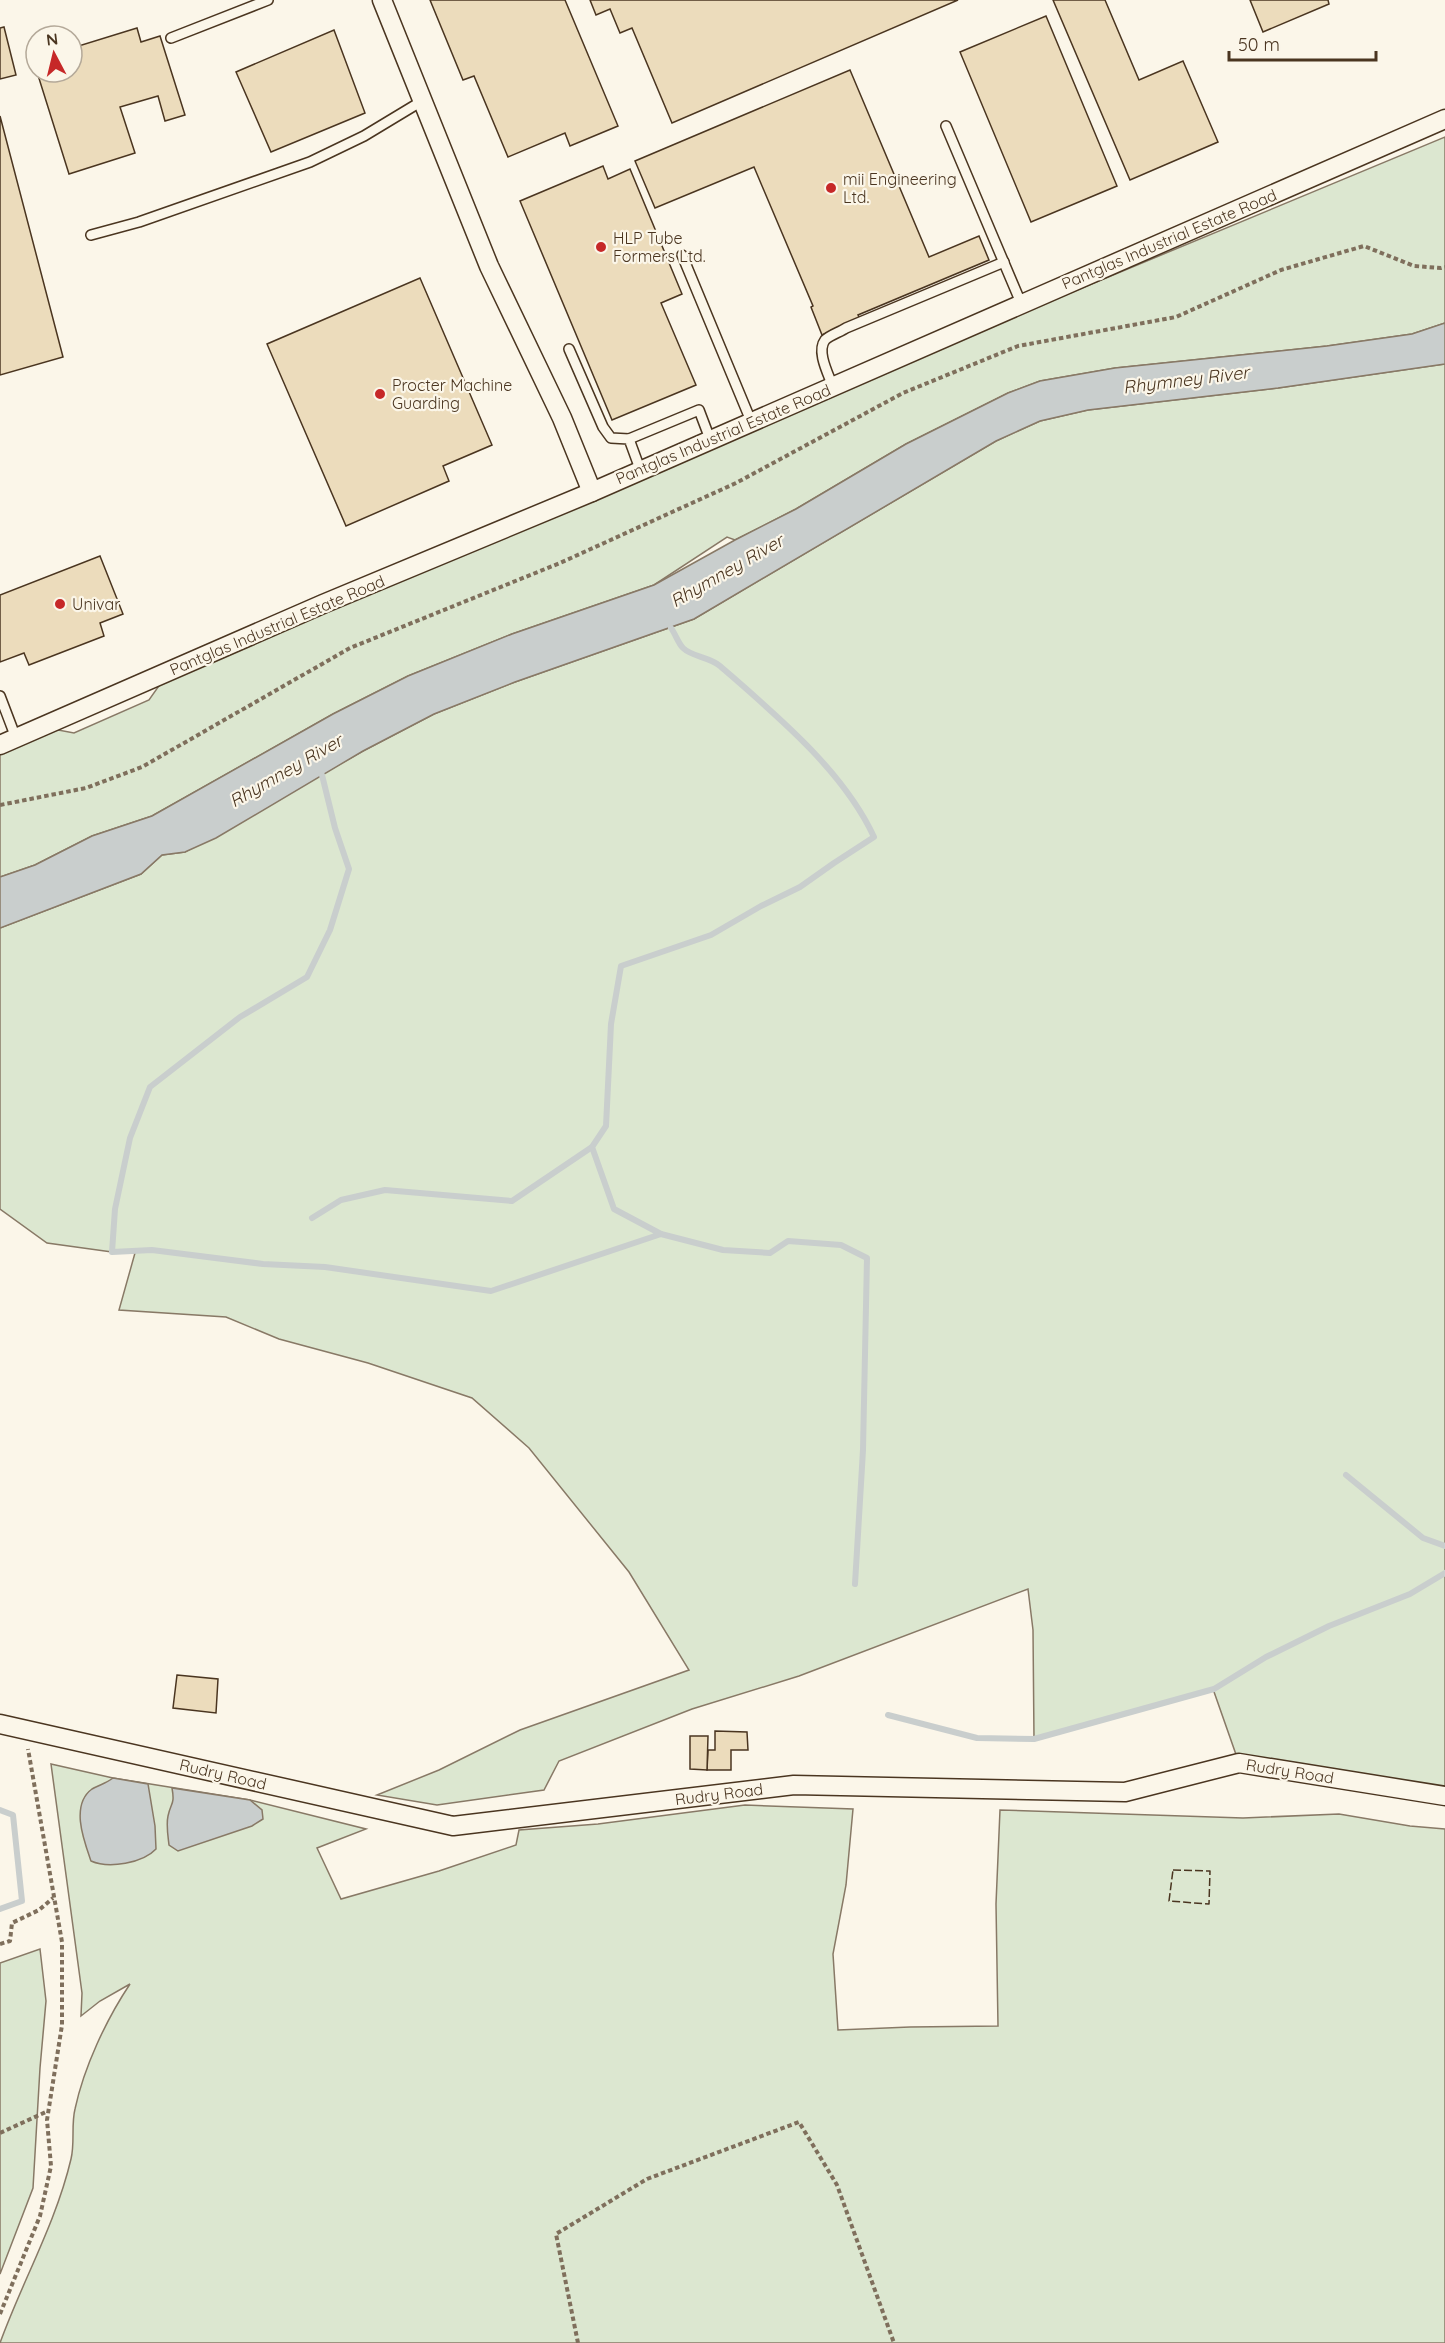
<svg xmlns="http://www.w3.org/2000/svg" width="1445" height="2343" viewBox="0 0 1445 2343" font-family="Quicksand,sans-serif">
	<rect width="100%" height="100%" fill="#fbf6e9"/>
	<!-- green -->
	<g fill="#dce7d0" stroke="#887966" stroke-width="1.5">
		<polygon points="1445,137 1445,323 1412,334 1327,346 1115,368 1040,381 1008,393 906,444 796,509 735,540 727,537 654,585 512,634 408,676 333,714 152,816 92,836 35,865 0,877 0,752 53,729 74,733 149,700 163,680 1041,305"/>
		<polygon points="1445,364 1445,1796 1239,1763 1213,1689 1034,1739 1033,1630 1028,1589 799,1676 692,1709 559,1761 544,1790 437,1805 377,1795 439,1770 520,1730 689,1670 629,1572 529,1448 472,1398 368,1363 279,1339 226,1317 119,1310 135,1253 112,1252 47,1243 0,1209 0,928 141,874 162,855 185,852 363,751 434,714 515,682 694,619 996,441 1040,421 1088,410 1278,388"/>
		<path d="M51,1764L113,1778L250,1800L366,1829L317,1848L341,1899L439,1871L516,1845L519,1830L598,1824L745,1805L853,1809L846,1885L833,1954L838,2030L910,2027L998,2026L996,1904L1000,1810L1243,1818L1339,1814L1410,1826L1445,1829V2343H0C22,2282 56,2223 71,2159C75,2143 71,2125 75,2109C84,2067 106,2020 130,1984L100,2001L81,2016L82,1993Z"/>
		<polygon points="40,1949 46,2001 40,2068 33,2188 0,2274 0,1963"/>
	</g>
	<!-- water -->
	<g fill="#c9cecd" stroke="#887966" stroke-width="1.5">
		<polygon points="1445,323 1445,364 1278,388 1088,410 1040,421 996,441 694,619 515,682 434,714 363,751 216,838 185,852 162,855 141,874 0,928 0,877 35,865 92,836 152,816 333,714 408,676 512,634 654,585 735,540 796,509 906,444 1008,393 1040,381 1115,368 1327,346 1412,334"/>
		<path d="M113,1778L148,1784L155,1826L156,1849C143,1863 109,1869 91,1861C84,1841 70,1805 92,1789C99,1785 107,1783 113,1778Z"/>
		<path d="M172,1788L250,1800L262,1810L263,1819L252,1826L178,1851L169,1845C168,1836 166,1825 168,1816C171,1802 175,1805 172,1788Z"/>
	</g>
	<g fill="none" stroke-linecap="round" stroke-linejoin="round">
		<!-- stream -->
		<g stroke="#c9cecd" stroke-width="6">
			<path d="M322,775L335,828L349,869L330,930L307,977L240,1017L150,1087L130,1138L115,1209L112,1252L152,1250L263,1264L325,1267L491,1291L661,1234L614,1209L592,1147L606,1126L611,1024L621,966L711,935L761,906L800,887L834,863L874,837C843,770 775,714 720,666C710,657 692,657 683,648C678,643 675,633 671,628"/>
			<polyline points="312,1218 341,1200 385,1190 512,1201 592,1147"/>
			<polyline points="661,1234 723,1250 770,1253 788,1241 841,1245 867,1258 863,1450 855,1584"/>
			<polyline points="1346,1475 1423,1538 1445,1546"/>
			<polyline points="888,1715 977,1738 1034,1739 1214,1689 1266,1657 1329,1626 1410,1594 1445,1573"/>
			<polyline points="0,1810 13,1815 22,1901 0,1909"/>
		</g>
	</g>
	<!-- building -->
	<g fill="#ecdcbc" stroke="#4a3520" stroke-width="1.5">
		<polygon points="430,0 565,0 618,126 570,146 565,133 508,157 474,76 463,80"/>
		<polygon points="590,0 958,0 672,123 632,28 620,33 610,9 596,15"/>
		<polygon points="1053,0 1105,0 1139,80 1183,61 1218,142 1130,180"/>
		<polygon points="1250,0 1328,0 1329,4 1263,32"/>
		<polygon points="1046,16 1117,186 1031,222 960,52"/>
		<polygon points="4,27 16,75 0,79 0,28"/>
		<polygon points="137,28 141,42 160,36 185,115 165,121 158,96 120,107 135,153 69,174 37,72 72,72 72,48"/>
		<polygon points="334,30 365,113 271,152 236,72"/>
		<polygon points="850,70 929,257 979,236 989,260 858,315 860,319 822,335 811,307 813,306 754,167 655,208 635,161"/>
		<polygon points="0,116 63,357 0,375"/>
		<polygon points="603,166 608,179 630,169 682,294 661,303 696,385 612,420 520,201"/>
		<polygon points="420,278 492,445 443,466 449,481 346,526 267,344"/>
		<polygon points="100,556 123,614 100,623 104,636 29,665 24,653 0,662 0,595"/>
		<polygon points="177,1675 218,1679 216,1713 173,1708"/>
		<polygon points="715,1731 747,1732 748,1750 731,1750 731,1770 707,1770 708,1750 715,1750"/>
		<polygon points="690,1736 708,1736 707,1770 690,1769"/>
	</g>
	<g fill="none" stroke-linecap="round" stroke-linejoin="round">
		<!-- service casing -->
		<g stroke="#4a3520" stroke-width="12">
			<g id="service">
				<polyline points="171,38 268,0"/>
				<polyline points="946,126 1021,303"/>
				<polyline points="91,235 139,222 310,162 364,136 422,101"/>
				<polyline points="682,255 751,421"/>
				<polyline points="569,349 603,427 611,438 629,439 640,469"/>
				<path d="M833,387C829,375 816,352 825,340C830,335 840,332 846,328L1004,262"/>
				<polyline points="629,439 699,410 710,439"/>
				<polyline points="0,696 16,738"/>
			</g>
		</g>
		<!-- minor casing -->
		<g stroke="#4a3520" stroke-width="21">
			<g id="minor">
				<polyline points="382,0 489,266 562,418 592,492"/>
				<polyline points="0,745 323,604 592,492 1445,119"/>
				<polyline points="0,1724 453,1826 794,1785 1125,1792 1239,1763 1445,1796"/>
			</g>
		</g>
		<!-- path -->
		<g stroke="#7f6f5c" stroke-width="4" stroke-dasharray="4.5 3" stroke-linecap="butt">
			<polyline points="0,805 86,788 142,767 350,648 560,563 736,483 903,393 1018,346 1176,317 1281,270 1364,246 1414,266 1441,268 1445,267"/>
			<polyline points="0,1944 10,1941 12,1923 39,1910 53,1898"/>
			<polyline points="0,2133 48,2111"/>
			<polyline points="0,2314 40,2216 51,2166 47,2120 62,2025 62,1942 28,1749"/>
			<polyline points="578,2343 556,2234 647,2179 799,2122 837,2185 894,2343"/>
		</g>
		<!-- service -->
		<use href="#service" stroke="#fbf6e9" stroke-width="9"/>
		<!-- minor -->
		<use href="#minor" stroke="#fbf6e9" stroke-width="18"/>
		<!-- fence -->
		<polygon stroke="#4a3520" stroke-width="1.5" stroke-dasharray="8 3" stroke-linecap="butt" points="1173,1870 1210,1871 1209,1904 1169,1901"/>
	</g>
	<!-- markers -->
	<g fill="#c62828" stroke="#fbf6e9" stroke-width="2">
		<circle cx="831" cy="188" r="6"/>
		<circle cx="601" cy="247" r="6"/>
		<circle cx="380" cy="394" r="6"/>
		<circle cx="60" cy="604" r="6"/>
	</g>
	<g text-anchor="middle" stroke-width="4.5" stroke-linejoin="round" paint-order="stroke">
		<!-- poi labels -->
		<g font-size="16" fill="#4a3520" stroke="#fbf6e9" text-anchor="start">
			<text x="843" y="185">mii Engineering<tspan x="843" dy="18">Ltd.</tspan></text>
			<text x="613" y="244">HLP Tube<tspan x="613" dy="18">Formers Ltd.</tspan></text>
			<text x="392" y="391">Procter Machine<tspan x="392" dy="18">Guarding</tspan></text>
			<text x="72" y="610">Univar</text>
		</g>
		<!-- street labels -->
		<g font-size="16" fill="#4a3520" stroke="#fbf6e9">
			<text transform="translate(1169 239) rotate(-23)" y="6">Pantglas Industrial Estate Road</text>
			<text transform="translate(723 434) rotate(-23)" y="6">Pantglas Industrial Estate Road</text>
			<text transform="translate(277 625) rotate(-23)" y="6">Pantglas Industrial Estate Road</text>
			<text transform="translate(1290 1771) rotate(9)" y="6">Rudry Road</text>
			<text transform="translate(223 1774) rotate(13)" y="6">Rudry Road</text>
			<text transform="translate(719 1794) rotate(-7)" y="6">Rudry Road</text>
		</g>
		<!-- water labels -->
		<g font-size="18" font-style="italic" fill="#4a3520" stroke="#fbf6e9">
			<text transform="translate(1186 380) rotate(-7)" y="6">Rhymney River</text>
			<text transform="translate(727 571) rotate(-30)" y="6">Rhymney River</text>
			<text transform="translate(286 771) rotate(-30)" y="6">Rhymney River</text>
		</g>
	</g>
	<!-- north arrow -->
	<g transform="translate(54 54) rotate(353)"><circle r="28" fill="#fbf6e9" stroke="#b4a999" stroke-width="1.5"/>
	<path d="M0-4.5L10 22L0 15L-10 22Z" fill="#c62828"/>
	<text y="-9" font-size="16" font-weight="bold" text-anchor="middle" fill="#4a3520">N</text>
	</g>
	<!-- scale -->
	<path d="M1229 51v9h147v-9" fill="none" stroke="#4a3520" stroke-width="3"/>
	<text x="1238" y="51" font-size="18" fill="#4a3520" stroke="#fbf6e9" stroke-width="4.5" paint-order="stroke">50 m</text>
</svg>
